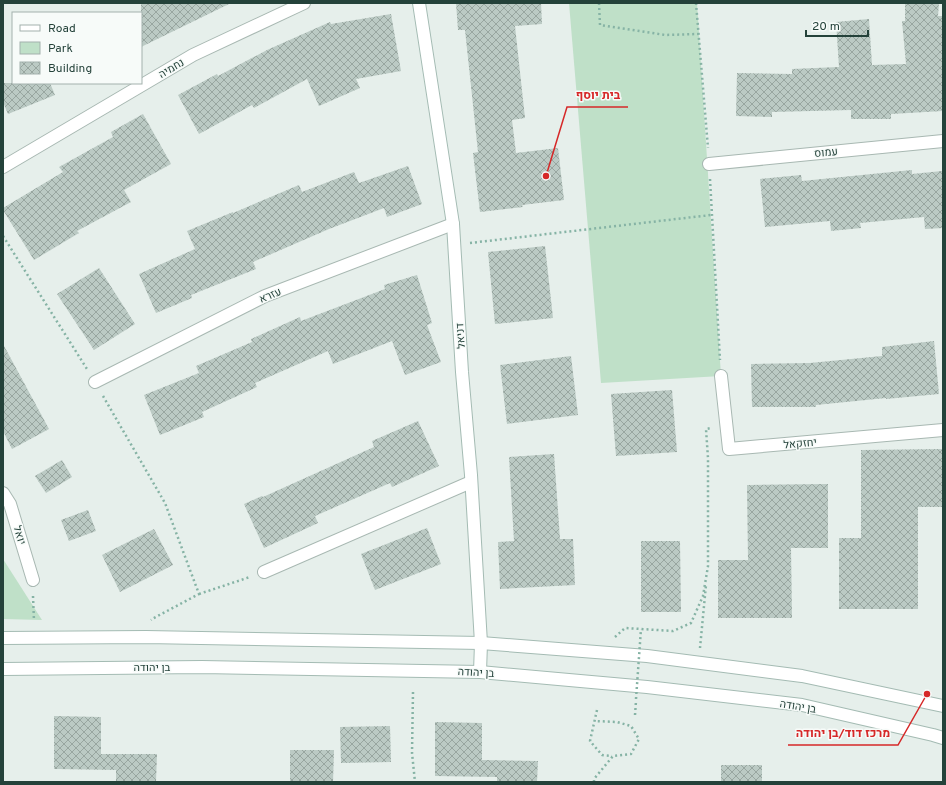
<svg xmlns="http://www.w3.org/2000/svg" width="946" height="785" viewBox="0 0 946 785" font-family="Overpass,Heebo,sans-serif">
	<defs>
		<pattern id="building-cross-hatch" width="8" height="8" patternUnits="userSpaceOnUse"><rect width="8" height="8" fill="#bbcac4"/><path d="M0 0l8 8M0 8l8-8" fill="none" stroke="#98a6a0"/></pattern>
	</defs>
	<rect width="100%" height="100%" fill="#e6efeb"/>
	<!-- green -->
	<g fill="#bfe0c8">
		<polygon points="569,3 697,3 721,376 601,383"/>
		<polygon points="3,559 42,620 3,619"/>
	</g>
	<!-- building -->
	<g fill="url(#building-cross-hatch)">
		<polygon points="141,3 231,3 141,47"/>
		<polygon points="456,3 541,3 542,24 515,26 525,118 512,120 516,153 558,148 564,200 522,205 523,207 480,212 473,153 478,152 465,30 458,30"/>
		<polygon points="905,3 939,3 938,16 943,16 943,111 891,114 891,119 851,119 851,110 772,112 772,117 736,116 737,73 792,74 792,69 839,67 836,22 869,19 872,65 906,64 902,21 905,21"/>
		<polygon points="391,14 401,71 356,79 360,88 319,106 307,79 254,108 252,105 199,134 178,95 217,74 218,76 267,50 330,22 331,24"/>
		<polygon points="3,83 50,83 55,95 8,114 3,102"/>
		<polygon points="143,114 171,164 124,190 131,202 77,231 79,233 34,260 3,210 3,208 63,172 59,167 113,137 111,132"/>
		<polygon points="408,166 422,204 387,217 384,208 329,229 253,262 256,269 191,295 192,298 156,313 139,274 195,249 187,231 233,212 233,213 299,185 302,192 354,172 359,183"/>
		<polygon points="912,170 912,174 942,171 943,181 943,228 925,229 924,217 860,223 861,228 831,231 830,221 765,227 760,179 801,175 802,181"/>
		<polygon points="545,246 553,318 495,324 488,252"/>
		<polygon points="99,268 135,324 94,350 57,294"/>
		<polygon points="417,275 432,323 427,325 441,362 405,375 392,341 333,364 328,351 255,383 257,387 202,412 204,417 160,435 144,395 199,373 196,366 252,342 251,339 300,317 301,321 385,289 384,285"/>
		<polygon points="934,341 939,394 886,399 886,398 816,405 816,407 752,407 751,364 810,363 882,356 882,347"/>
		<polygon points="3,344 49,429 12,449 3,431"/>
		<polygon points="571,356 578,415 507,424 500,365"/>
		<polygon points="672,390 677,452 616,456 611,394"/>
		<polygon points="418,421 439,466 392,487 390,483 315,516 318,523 264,548 244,504 262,496 263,497 374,447 372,441"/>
		<polygon points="943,449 943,507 918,507 918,609 839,609 839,538 861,538 861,450"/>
		<polygon points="554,454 560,539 573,539 575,585 500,589 498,542 514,541 509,457"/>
		<polygon points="62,460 72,477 46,493 35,476"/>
		<polygon points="828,484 828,548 791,548 792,618 718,618 718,560 748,560 747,485"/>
		<polygon points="88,510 96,531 69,541 61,520"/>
		<polygon points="427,528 441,564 375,590 361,554"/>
		<polygon points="154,529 173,565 120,592 102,555"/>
		<polygon points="641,541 680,541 681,612 641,612"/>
		<polygon points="54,716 101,717 101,754 157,754 156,782 116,782 116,770 54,769"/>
		<polygon points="435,722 482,723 482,760 538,761 537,782 497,782 497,777 435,776"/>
		<polygon points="390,726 391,762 341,763 340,727"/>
		<polygon points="290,750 334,750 333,782 290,782"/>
		<rect x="721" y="765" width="41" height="17"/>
	</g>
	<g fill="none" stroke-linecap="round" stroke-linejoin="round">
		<!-- street casing -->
		<g stroke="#a8b8b2" stroke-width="14">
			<g id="street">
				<polyline points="709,164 943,141"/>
				<polyline points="3,167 193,55 304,3"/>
				<polyline points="721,376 729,449 943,430"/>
				<polyline points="95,382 265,296 453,224"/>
				<polyline points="3,493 10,504 33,580"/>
				<polyline points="264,572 471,482"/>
			</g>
		</g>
		<!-- secondary casing -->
		<g stroke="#a4bbb3" stroke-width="14">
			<g id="secondary">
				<polyline points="419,3 453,224 462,372 471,475 481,643 480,672"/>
				<polyline points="3,638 146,637 481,643 647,656 802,676 943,706"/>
				<polyline points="3,669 202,667 480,672 647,687 802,705 933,735 943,738"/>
			</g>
		</g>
		<!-- path -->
		<g stroke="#86b3a5" stroke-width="2.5" stroke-dasharray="2 3" stroke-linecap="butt">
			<polyline points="599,3 600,25 665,35 698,34"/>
			<polyline points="696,3 708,148"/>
			<polyline points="710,179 720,360"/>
			<polyline points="3,236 87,369"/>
			<polyline points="470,243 711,215"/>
			<polyline points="103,396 165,503 199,594 152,619 151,620"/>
			<polyline points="199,594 250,577"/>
			<polyline points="33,596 34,621"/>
			<polyline points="615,637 625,628 673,631 691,623 703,596 708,566 708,458 706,429 711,428"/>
			<polyline points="700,648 706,585"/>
			<polyline points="413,692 412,753 415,782"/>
			<polyline points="597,710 590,741 602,755 612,756"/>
			<polyline points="635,715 636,701"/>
			<polyline points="594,782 594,779 613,756 631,754 639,739 631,726 617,722 595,721"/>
		</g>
		<!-- street -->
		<use href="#street" stroke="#fff" stroke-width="12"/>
		<!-- secondary -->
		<use href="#secondary" stroke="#fff" stroke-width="12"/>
		<!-- path-bridge -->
		<polyline stroke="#86b3a5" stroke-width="2.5" stroke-dasharray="2 3" stroke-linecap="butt" points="636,699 641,629"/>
	</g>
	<g text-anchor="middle" stroke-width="3" stroke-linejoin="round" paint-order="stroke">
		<!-- street labels -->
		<g font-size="11" fill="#24423a" stroke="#f7fbf9">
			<text transform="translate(171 68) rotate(-31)" y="4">נחמיה</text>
			<text transform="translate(826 152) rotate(-5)" y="4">עמוס</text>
			<text transform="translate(270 295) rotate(-23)" y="4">עזרא</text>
			<text transform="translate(460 336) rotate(-94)" y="4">דניאל</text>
			<text transform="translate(800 443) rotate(-5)" y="4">יחזקאל</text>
			<text transform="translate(20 535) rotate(74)" y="4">יואל</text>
			<text x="152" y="671">בן יהודה</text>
			<text transform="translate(476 672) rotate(3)" y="4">בן יהודה</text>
			<text transform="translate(798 706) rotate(9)" y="4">בן יהודה</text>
		</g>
	</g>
	<!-- callouts -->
	<path fill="none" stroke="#d62828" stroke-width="1.5" d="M546 176L567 107H628M927 694L898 745H788"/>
	<g fill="#d62828" stroke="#f7fbf9" stroke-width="1.5">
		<circle cx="546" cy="176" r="4"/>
		<circle cx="927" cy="694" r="4"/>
	</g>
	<g font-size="12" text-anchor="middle" font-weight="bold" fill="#d62828" stroke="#f7fbf9" stroke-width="3" stroke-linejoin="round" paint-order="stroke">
		<text x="598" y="99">בית יוסף</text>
		<text x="843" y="737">מרכז דוד/בן יהודה</text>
	</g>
	<!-- border -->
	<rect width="946" height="785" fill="none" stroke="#24423a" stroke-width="8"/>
	<!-- legend -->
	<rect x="12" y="12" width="130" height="72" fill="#f7fbf9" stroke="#a3b1ad"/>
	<rect x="20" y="25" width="20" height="6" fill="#ffffff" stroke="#a3b1ad"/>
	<text x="48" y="32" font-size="12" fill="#24423a">Road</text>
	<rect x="20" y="42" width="20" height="12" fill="#bfe0c8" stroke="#a3b1ad"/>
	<text x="48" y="52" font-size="12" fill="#24423a">Park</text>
	<rect x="20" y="62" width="20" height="12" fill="url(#building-cross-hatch)" stroke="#a3b1ad"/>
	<text x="48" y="72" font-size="12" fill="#24423a">Building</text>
	<!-- scale -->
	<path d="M806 30v6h62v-6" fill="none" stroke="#24423a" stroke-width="2"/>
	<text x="812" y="30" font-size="12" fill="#24423a" stroke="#f7fbf9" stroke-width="3" paint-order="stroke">20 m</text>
</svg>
